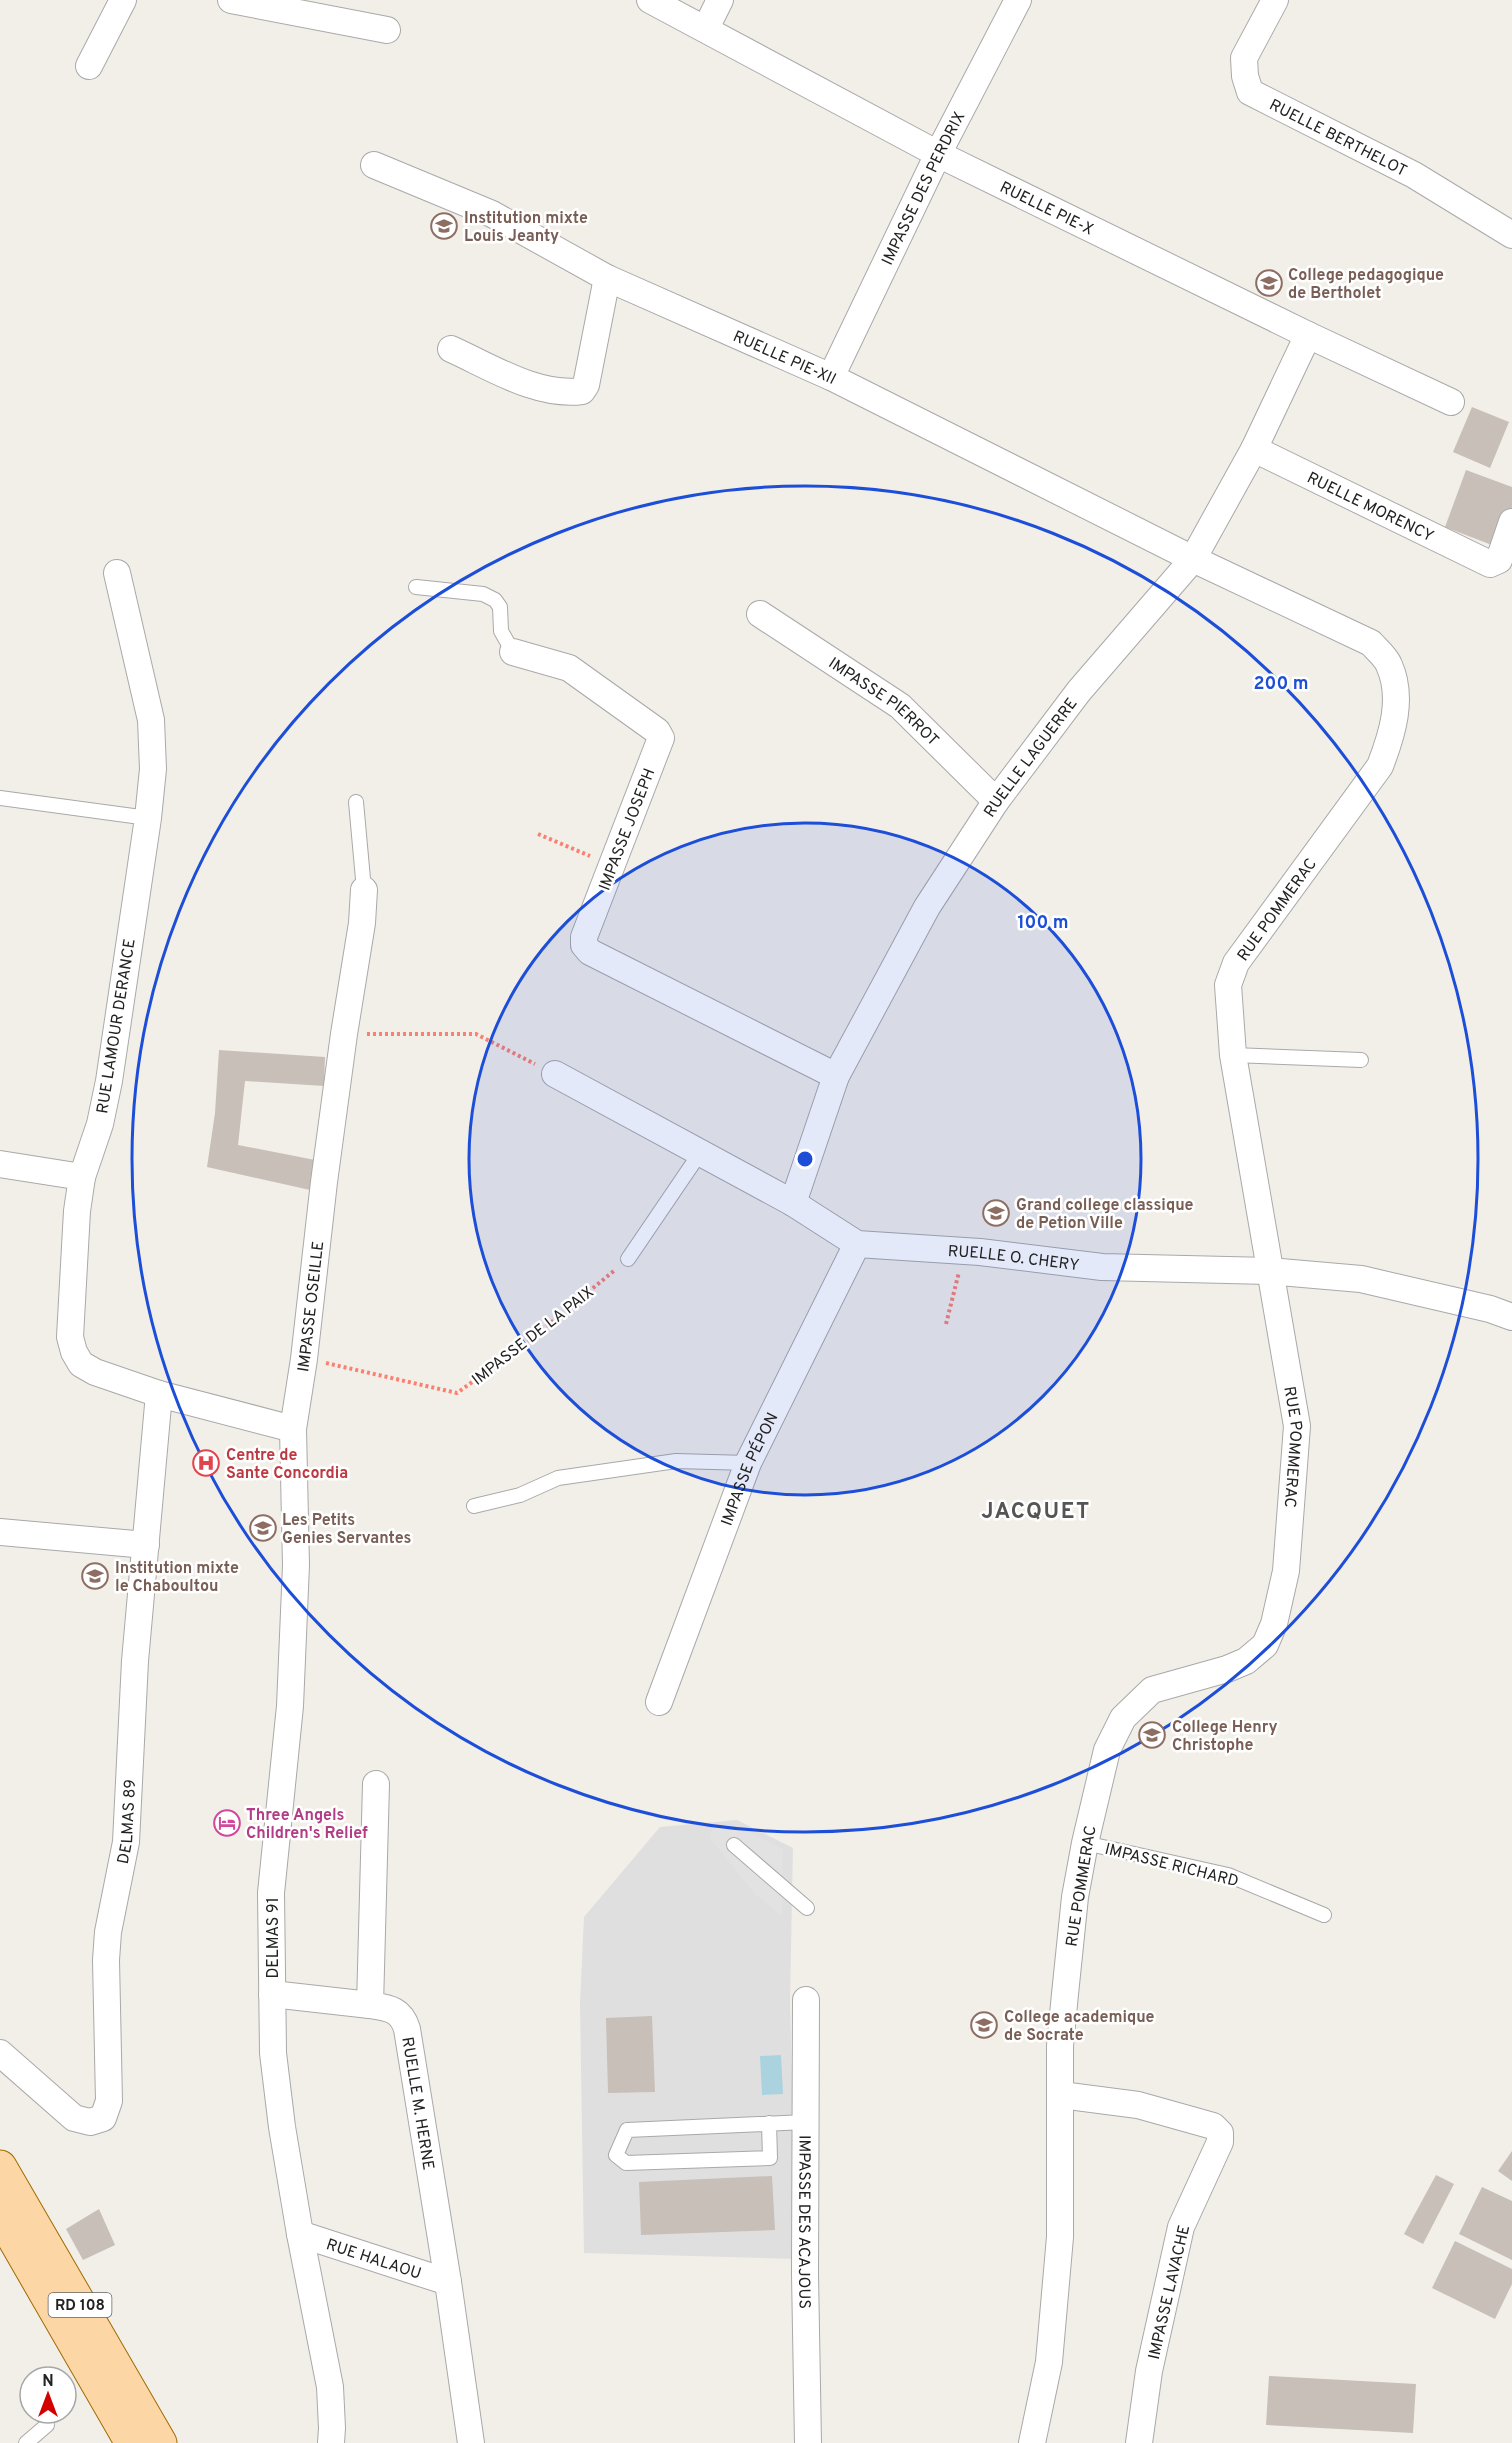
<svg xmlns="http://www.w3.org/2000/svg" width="1512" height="2443" viewBox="0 0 1512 2443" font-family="Overpass,sans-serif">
	<rect width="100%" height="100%" fill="#f2efe9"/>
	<!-- residential -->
	<polygon fill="#e0dfdf" points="737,1820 793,1848 790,2000 796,2259 584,2253 580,2003 584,1917 660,1827"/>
	<!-- parking -->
	<polygon fill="#e2e2e2" points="737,1826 783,1849 782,1916 755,1894 710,1838 712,1828"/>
	<!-- water -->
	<polygon fill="#aad3df" points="781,2055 783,2094 762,2095 760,2056"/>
	<!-- building -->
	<g fill="#c7bfb8">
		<polygon points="1472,407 1509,422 1490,468 1453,452"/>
		<polygon points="1466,470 1512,487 1512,507 1497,547 1445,527"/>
		<polygon points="219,1050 325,1057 324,1086 245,1081 238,1145 315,1160 310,1190 207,1167 215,1113"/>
		<polygon points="652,2016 655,2092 608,2093 606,2018"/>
		<polygon points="1512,2151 1512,2181 1498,2171"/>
		<polygon points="1436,2175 1454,2184 1423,2244 1404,2234"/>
		<polygon points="772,2176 775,2230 641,2235 639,2182"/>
		<polygon points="1482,2187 1512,2201 1512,2260 1459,2234"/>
		<polygon points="99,2209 115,2245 83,2260 66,2229"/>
		<polygon points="1455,2241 1512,2269 1512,2284 1495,2319 1432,2288"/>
		<polygon points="1269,2376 1416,2384 1413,2433 1266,2425"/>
	</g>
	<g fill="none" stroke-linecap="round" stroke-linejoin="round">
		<!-- service casing -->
		<g stroke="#a9a9a9" stroke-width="16">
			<g id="service">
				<polyline points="416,587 483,594 495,600 500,607 501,631 513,652"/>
				<polyline points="0,798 148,818"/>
				<polyline points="356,802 364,890"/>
				<polyline points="1233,1055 1361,1060"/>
				<polyline points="628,1259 700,1153"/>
				<polyline points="474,1506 520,1495 558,1478 676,1461 748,1463"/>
				<polyline points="1085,1843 1228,1875 1324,1915"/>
				<polyline points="734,1845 807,1908"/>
				<polyline points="769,2123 770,2158 626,2163 616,2155 627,2130 806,2122"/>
				<polyline points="26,2443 47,2425"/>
			</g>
		</g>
		<!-- minor casing -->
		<g stroke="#a9a9a9" stroke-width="28">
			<g id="minor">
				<polyline points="231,0 387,30"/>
				<path id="s1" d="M650,0L938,154L1308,335L1451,402"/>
				<path id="s2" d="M1275,0L1244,58L1245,76L1250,92L1414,175L1512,235"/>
				<polyline points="706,28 720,0"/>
				<polyline points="89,66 123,0"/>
				<path id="s3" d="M374,165L492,214L607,278L831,377L1193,559L1371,643C1377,650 1386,657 1389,665C1404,698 1392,735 1380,766L1236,963L1228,985L1233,1055L1297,1426L1286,1571L1274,1624L1265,1645L1246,1661L1227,1669L1152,1690L1123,1718L1107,1750L1085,1843L1075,1897L1065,1994L1060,2046V2237L1049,2362L1032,2443"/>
				<path d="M451,349C491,367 537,397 582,391L586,385L607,278"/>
				<path id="s4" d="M831,377L938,154L1018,0"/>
				<path id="s5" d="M1254,449L1490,564L1499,560L1512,522"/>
				<polyline points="117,573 151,720 153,769 148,818 109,1081 100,1124 82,1177 77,1211 70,1337 74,1352 81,1364 95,1372 159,1394 293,1429"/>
				<path id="s6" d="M760,614L900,706L996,801"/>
				<polyline points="513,652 569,668 657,731 661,738 584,937 584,945 590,952 836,1076"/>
				<path id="s7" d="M555,1074L793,1203L857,1244L980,1252L1102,1267L1269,1271L1361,1279L1490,1309L1512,1317"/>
				<polyline points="0,1164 82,1177"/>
				<path id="s8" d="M793,1203L836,1076L927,907L996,801L1079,691L1193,559L1254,449L1308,335"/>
				<polyline points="0,1532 146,1545"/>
				<path id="s9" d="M659,1702L748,1463L857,1244"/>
				<path id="s10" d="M376,1784L370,2005C389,2008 401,2009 407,2029L448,2282L471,2443"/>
				<polyline points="272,1994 370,2005"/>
				<path id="s11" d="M806,2000L805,2274L808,2443"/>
				<path id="s12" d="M0,2053L74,2118L90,2122L103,2118L109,2101L106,1960L108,1932L126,1842L135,1661L159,1394"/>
				<polyline points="1061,2095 1138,2105 1213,2126 1220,2133 1220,2142 1181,2227 1149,2371 1139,2443"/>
				<path id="s13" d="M300,2234L448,2282"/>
				<path id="s14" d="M331,2443L332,2428L330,2387L300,2234L282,2127L273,2053L271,1893L290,1706L296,1565L293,1429L304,1359L324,1182L344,1034L362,923L364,890"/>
			</g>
		</g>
		<!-- primary casing -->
		<g stroke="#a06b00" stroke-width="35">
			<g id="primary">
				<polyline points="0,2167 160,2443"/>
				<polyline points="0,2214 132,2443"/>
			</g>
		</g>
		<!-- path -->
		<g stroke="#fa8072" stroke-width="4" stroke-dasharray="3 3" stroke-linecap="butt">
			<polyline points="538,834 590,856"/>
			<polyline points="367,1034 476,1034 535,1064"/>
			<polyline points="946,1324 959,1272"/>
			<polyline points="326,1363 457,1393 526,1343 615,1270"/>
		</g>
		<!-- service -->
		<use href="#service" stroke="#fff" stroke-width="14"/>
		<!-- minor -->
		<use href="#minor" stroke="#fff" stroke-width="26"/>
		<!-- primary -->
		<use href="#primary" stroke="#fcd6a4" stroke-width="33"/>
	</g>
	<!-- distance rings -->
	<circle cx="805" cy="1159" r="336" fill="#1d4ed8" fill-opacity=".12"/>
	<g fill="none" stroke="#1d4ed8" stroke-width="3">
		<circle cx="805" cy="1159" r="336"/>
		<circle cx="805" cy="1159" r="673"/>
	</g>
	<!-- icons -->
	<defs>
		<g id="school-ring" transform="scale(1.35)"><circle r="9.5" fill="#fff" stroke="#8d6e63" stroke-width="1.5"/><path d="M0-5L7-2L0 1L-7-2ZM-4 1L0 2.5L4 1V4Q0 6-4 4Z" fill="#8d6e63"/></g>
		<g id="hospital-ring" transform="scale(1.35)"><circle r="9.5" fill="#fff" stroke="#e0444e" stroke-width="1.5"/><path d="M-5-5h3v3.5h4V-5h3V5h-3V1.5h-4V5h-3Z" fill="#e0444e"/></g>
		<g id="hotel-ring" transform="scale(1.35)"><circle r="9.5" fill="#fff" stroke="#d1479c" stroke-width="1.5"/><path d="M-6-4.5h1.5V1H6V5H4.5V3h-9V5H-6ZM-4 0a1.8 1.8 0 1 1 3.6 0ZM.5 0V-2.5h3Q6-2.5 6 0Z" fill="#d1479c"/></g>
	</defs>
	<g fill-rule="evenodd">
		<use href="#school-ring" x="444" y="226"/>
		<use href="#school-ring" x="1269" y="283"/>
		<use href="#school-ring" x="996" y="1213"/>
		<use href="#hospital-ring" x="206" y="1463"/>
		<use href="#school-ring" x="263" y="1528"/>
		<use href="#school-ring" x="95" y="1576"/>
		<use href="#school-ring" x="1152" y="1735"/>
		<use href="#hotel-ring" x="227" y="1823"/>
		<use href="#school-ring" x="984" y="2025"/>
	</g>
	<g text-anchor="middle" stroke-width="5" stroke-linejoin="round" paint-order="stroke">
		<!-- shield labels -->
		<rect fill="#fff" stroke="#646464" stroke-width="1.5" x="48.5" y="2293" width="63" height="24" rx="4.5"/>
		<g font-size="15" font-weight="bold" fill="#222">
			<text x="80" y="2310">RD 108</text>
		</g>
		<!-- street labels -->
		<g font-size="16" fill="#222" stroke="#fff">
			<text dy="6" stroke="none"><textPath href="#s2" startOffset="200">RUELLE BERTHELOT</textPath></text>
			<text dy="6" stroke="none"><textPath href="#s4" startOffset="210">IMPASSE DES PERDRIX</textPath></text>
			<text dy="6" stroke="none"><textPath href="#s1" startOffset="448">RUELLE PIE-X</textPath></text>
			<text dy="6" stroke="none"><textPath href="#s3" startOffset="454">RUELLE PIE-XII</textPath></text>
			<text dy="6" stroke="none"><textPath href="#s5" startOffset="130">RUELLE MORENCY</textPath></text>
			<text dy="6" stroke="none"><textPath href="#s6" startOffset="152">IMPASSE PIERROT</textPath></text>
			<text dy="6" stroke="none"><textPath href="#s8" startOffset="508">RUELLE LAGUERRE</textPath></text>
			<text transform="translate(626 829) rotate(-69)" y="6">IMPASSE JOSEPH</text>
			<text transform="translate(1276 909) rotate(-54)" y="6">RUE POMMERAC</text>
			<text transform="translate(115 1026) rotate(-81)" y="6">RUE LAMOUR DERANCE</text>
			<text dy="6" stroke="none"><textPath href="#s7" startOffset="504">RUELLE O. CHERY</textPath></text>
			<text dy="6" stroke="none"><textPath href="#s14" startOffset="1144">IMPASSE OSEILLE</textPath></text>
			<text transform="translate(532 1335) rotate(-38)" y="6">IMPASSE DE LA PAIX</text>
			<text dy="6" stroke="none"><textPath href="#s3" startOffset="1974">RUE POMMERAC</textPath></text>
			<text dy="6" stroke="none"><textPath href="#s9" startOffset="250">IMPASSE PÉPON</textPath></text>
			<text dy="6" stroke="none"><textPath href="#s12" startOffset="428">DELMAS 89</textPath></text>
			<text transform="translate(1172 1864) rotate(14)" y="6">IMPASSE RICHARD</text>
			<text transform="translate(1080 1886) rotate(-81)" y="6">RUE POMMERAC</text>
			<text transform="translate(272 1938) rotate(-90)" y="6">DELMAS 91</text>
			<text dy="6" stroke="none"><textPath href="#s10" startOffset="344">RUELLE M. HERNE</textPath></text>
			<text dy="6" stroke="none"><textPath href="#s11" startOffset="222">IMPASSE DES ACAJOUS</textPath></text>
			<text dy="6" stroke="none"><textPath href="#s13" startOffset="78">RUE HALAOU</textPath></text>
			<text transform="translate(1168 2292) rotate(-77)" y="6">IMPASSE LAVACHE</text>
		</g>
		<!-- education labels -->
		<g font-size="16" font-weight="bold" fill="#785e54" stroke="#fff" text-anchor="start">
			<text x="464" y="223">Institution mixte<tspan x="464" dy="18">Louis Jeanty</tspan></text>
			<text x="1288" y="280">College pedagogique<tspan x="1288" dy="18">de Bertholet</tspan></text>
			<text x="1016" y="1210">Grand college classique<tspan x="1016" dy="18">de Petion Ville</tspan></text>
			<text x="282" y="1525">Les Petits<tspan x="282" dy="18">Genies Servantes</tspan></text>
			<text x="115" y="1573">Institution mixte<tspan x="115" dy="18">le Chaboultou</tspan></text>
			<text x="1172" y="1732">College Henry<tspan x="1172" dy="18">Christophe</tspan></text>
			<text x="1004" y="2022">College academique<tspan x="1004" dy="18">de Socrate</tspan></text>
		</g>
		<!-- health labels -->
		<g font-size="16" font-weight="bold" fill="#be3a42" stroke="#fff" text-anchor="start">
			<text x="226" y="1460">Centre de<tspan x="226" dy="18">Sante Concordia</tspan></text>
		</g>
		<!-- hotel labels -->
		<g font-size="16" font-weight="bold" fill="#b23c85" stroke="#fff" text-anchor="start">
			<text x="246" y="1820">Three Angels<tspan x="246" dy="18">Children's Relief</tspan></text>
		</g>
		<!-- district labels -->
		<g font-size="22" font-weight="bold" letter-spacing="1.5" fill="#555" stroke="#fff">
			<text x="1036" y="1518">JACQUET</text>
		</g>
	</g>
	<circle cx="805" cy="1159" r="9" fill="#1d4ed8" stroke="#fff" stroke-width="3"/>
	<g font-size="18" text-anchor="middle" font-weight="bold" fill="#1d4ed8" stroke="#fff" stroke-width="5" stroke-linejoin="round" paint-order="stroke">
		<text x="1281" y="689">200 m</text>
		<text x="1043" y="928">100 m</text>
	</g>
	<!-- north arrow -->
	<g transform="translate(48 2395)"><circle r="28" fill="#ffffff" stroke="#a7a7a7" stroke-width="1.5"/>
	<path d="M0-4.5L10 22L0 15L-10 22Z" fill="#d40000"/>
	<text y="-9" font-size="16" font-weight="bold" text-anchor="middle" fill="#222222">N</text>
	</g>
</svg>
